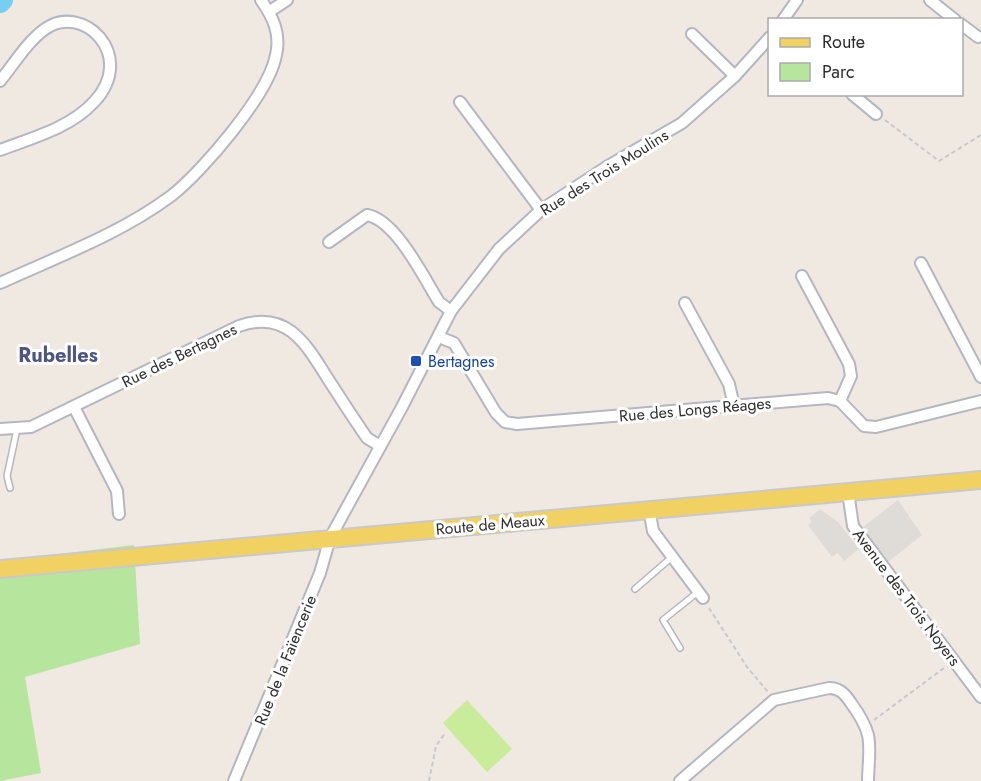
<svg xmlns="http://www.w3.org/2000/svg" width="981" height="781" viewBox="0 0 981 781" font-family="Jost,sans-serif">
	<rect width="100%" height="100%" fill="#efe9e1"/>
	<!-- green -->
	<polygon fill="#b6e59e" points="134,545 140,644 25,677 41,773 0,781 0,561"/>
	<!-- pitch -->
	<polygon fill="#c9ec9a" points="467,700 512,749 487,772 443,723"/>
	<!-- plaza -->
	<g fill="#dfdcd8">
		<polygon points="898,500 922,535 888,562 863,527"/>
		<polygon points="820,509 838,522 859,549 844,561 838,553 832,557 808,525 812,522 809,518"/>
	</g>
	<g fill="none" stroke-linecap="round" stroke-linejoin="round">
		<!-- river -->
		<polyline stroke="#75cff0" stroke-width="22" points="0,2 2,0"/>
		<!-- lane casing -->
		<g stroke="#b4b7c1" stroke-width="8">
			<g id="lane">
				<polyline points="10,488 7,476 17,429"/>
				<polyline points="635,589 672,557"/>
				<polyline points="680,648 663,620 698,592"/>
			</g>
		</g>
		<!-- street casing -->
		<g stroke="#b4b7c1" stroke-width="14">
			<g id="street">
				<polyline points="930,0 955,20"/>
				<polyline points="270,11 287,0"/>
				<polyline points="783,20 797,0"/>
				<polyline points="962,25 978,37"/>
				<polyline points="692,34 735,76"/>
				<path d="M0,81C14,64 27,42 45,29C82,2 138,55 94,102C70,128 32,138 0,150"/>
				<polyline points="852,94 876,114"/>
				<polyline points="460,102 541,210"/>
				<path d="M329,242L367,215C396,220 424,278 439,302L451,311"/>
				<polyline points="921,263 981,377"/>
				<polyline points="802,276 849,364 851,376 840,401"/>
				<path d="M0,283C57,257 120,234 171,196C202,172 269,94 276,55C281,34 273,17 261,0"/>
				<polyline points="685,303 729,384 734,406"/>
				<polyline points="439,337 454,343 496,413 505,422 517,424 828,398 840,401 864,426 876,427 981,401"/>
				<polyline points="74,407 117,491 119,514"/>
				<path d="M0,429L31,427L239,326C287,309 306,344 328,379C341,399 353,418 367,438L380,446"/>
				<polyline points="848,492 853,526 981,697"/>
				<polyline points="649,509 653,531 703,598"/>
				<polyline points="234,781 320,573 330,538 402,407 451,311 499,249 541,210 608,166 682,123 735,76 770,37"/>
				<path d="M680,781L774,700L829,688C840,688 845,694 851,703C875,736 869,743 868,781"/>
			</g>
		</g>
		<!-- primary casing -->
		<g stroke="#c9c9c9" stroke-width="20">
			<polyline id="primary" points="0,569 981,480"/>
		</g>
		<!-- path -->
		<g stroke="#c9c9c9" stroke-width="2" stroke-dasharray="4.5 3" stroke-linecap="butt">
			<polyline points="885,120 939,161 981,135"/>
			<polyline points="709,608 747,667 768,692"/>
			<polyline points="874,720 944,668"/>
			<polyline points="429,781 436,746 445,733"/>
		</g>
		<!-- lane -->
		<use href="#lane" stroke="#fff" stroke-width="5"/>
		<!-- street -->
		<use href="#street" stroke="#fff" stroke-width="10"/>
		<!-- primary -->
		<use href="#primary" stroke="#f2d163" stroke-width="16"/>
	</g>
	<!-- markers -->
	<rect fill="#1a4fb4" stroke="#fff" stroke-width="2" x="410" y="355" width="12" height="12" rx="3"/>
	<g text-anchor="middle" stroke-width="6" stroke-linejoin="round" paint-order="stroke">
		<!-- street labels -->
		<g font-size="16" fill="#2e2e2e" stroke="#fff">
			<text transform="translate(604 172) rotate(-32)" y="6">Rue des Trois Moulins</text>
			<text transform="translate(179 355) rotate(-26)" y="6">Rue des Bertagnes</text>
			<text transform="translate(695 409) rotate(-5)" y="6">Rue des Longs Réages</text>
			<text transform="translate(490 524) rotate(-5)" y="6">Route de Meaux</text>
			<text transform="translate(907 597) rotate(53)" y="6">Avenue des Trois Noyers</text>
			<text transform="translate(285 660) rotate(-68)" y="6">Rue de la Faïencerie</text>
		</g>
		<!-- transit labels -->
		<g font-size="16" fill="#164399" stroke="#fff" text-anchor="start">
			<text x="428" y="367">Bertagnes</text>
		</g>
		<!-- quarter labels -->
		<g font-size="20" font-weight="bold" fill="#4d5680" stroke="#fff">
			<text x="58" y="362">Rubelles</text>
		</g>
	</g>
	<!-- legend -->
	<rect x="768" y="18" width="195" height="78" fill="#ffffff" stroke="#ababab" stroke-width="1.5"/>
	<rect x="780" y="38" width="30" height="9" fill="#f2d163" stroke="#ababab" stroke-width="1.5"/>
	<text x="822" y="48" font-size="18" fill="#2e2e2e">Route</text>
	<rect x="780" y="63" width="30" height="18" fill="#b6e59e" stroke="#ababab" stroke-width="1.5"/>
	<text x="822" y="78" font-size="18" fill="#2e2e2e">Parc</text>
</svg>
